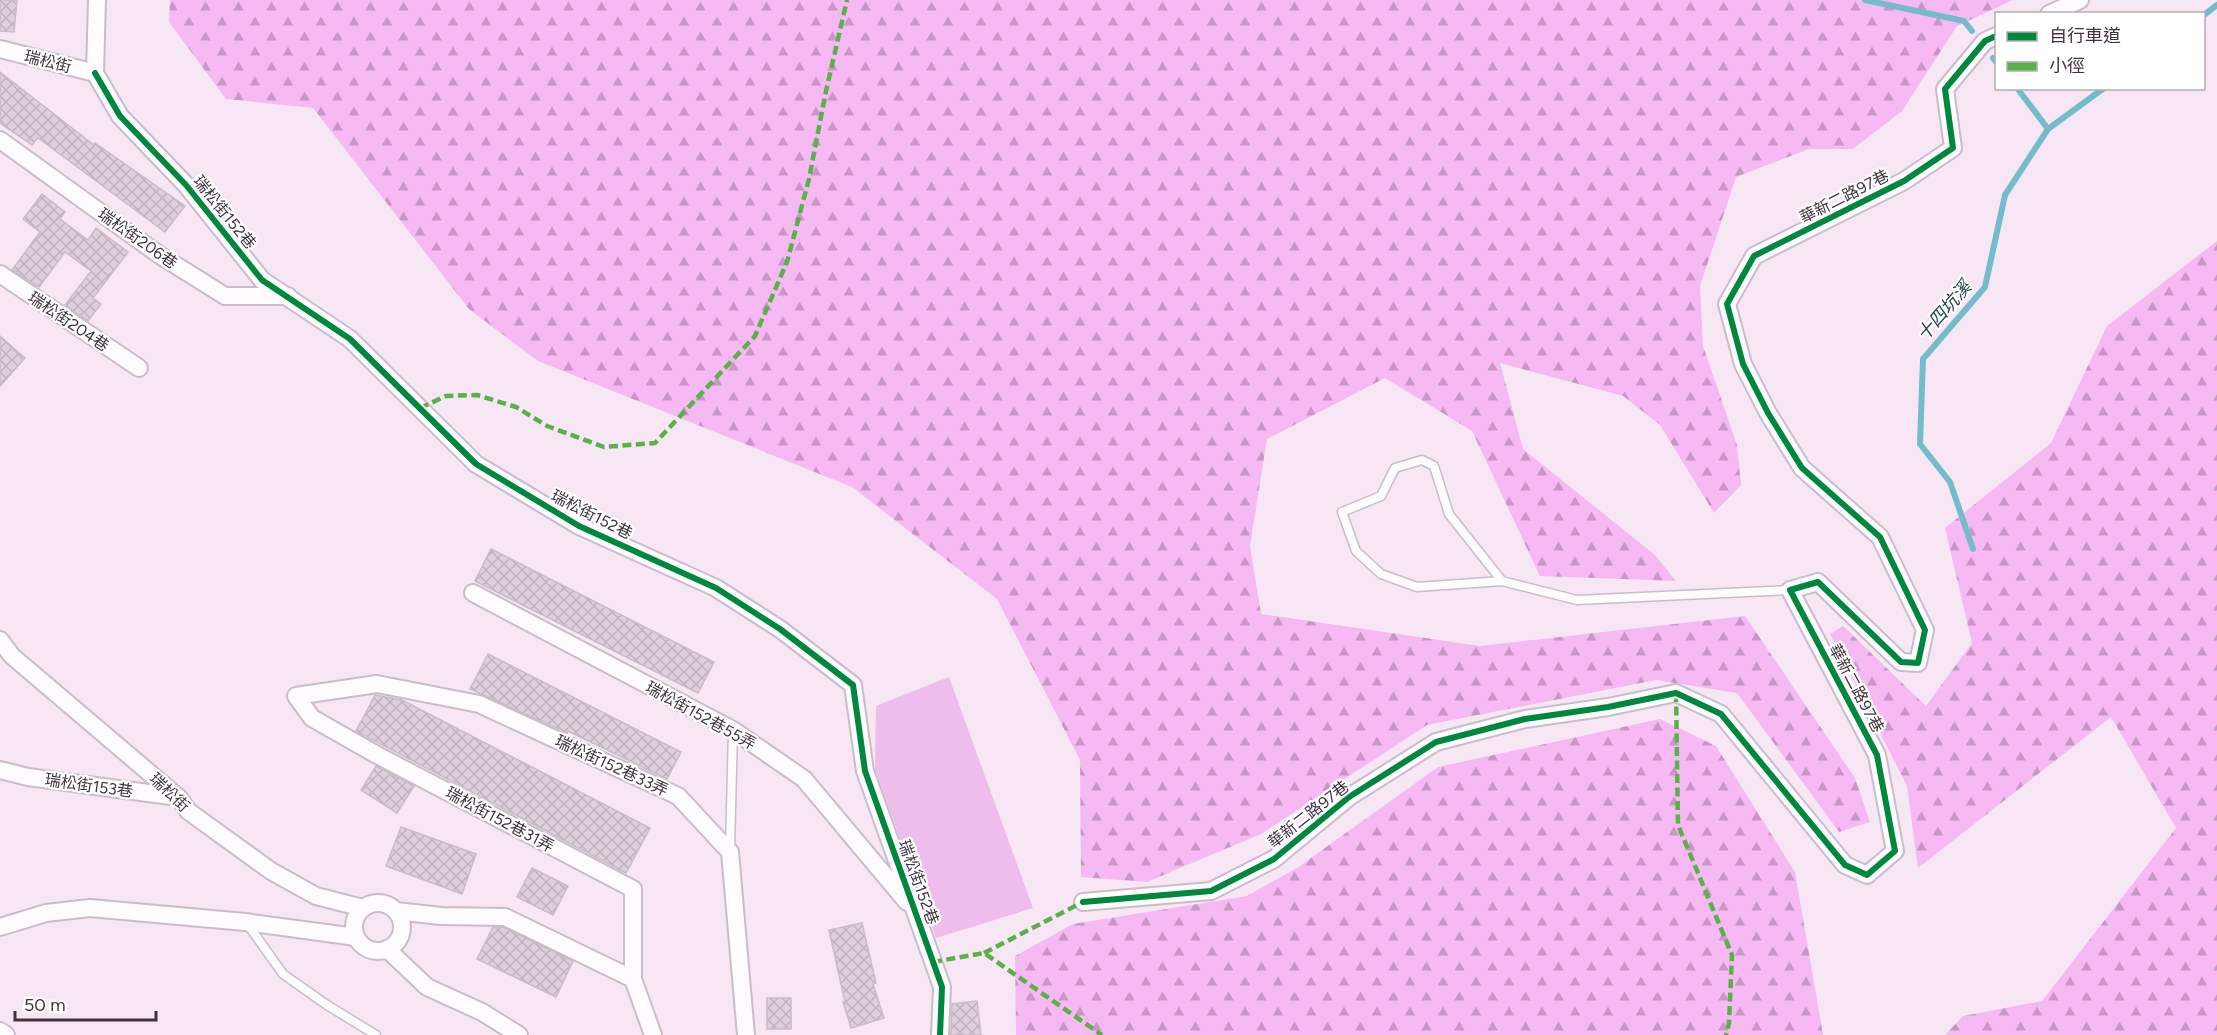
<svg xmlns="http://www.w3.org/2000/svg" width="2217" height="1035" viewBox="0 0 2217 1035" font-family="Figtree,'Noto Sans TC',sans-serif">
	<defs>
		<pattern id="forest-firs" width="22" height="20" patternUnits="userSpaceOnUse" patternTransform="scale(1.5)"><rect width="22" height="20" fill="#f6b9f3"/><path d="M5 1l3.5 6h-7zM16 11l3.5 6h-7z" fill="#c997c6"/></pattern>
		<pattern id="building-cross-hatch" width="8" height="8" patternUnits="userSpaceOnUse" patternTransform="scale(1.5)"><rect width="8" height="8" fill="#decfdc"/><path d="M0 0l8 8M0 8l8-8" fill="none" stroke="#c0b2be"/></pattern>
	</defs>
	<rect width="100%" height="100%" fill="#f7e7f5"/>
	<!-- forest -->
	<g fill="url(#forest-firs)">
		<polygon points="170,0 2013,0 1957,26 1902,111 1853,149 1809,149 1736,177 1700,286 1703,346 1737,445 1741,485 1714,513 1660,425 1623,396 1500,363 1523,449 1655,555 1676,581 1540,576 1472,431 1385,378 1267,439 1250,546 1261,614 1480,646 1745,616 1855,778 1870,822 1839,832 1737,693 1656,680 1427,725 1261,834 1147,882 1081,877 1080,760 997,599 852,487 538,361 469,309 313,108 226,99 169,22"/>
		<polygon points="2217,241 2217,1035 1945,1035 1963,1016 2042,1001 2176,828 2111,717 1918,868 1907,786 1830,634 1843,626 1926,706 1972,643 1945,528 2051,443 2107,326"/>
		<polygon points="1660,719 1716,746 1795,872 1823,1035 1016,1035 1015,956 1073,924 1247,896 1297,868 1438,767"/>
	</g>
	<!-- pitch -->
	<polygon fill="#efbdec" points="949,677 1033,908 936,938 875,769 876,706"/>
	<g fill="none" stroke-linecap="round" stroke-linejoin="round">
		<!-- stream -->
		<g stroke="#75bccb" stroke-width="6">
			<polyline points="1865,0 1964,21 1972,31"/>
			<polyline points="2204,15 2217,5"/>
			<polyline points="1993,58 1996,62"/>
			<polyline points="2017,88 2048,129"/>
			<polyline points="1973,549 1950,482 1920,444 1923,359 1985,287 2005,195 2048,129 2104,88"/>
		</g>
	</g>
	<!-- building -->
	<g fill="url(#building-cross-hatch)" stroke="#c9bcc8" stroke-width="1.5">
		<polygon points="0,0 17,0 14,32 0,31"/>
		<polygon points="0,72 94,145 95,143 185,206 165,232 38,138 32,145 0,123"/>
		<polygon points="42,194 65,212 60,219 88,240 96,228 128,252 93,298 101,304 88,321 65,305 91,271 65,252 39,287 12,270 40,232 23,219"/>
		<polygon points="0,336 25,358 0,386"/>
		<polygon points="491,549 714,662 698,693 475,581"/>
		<polygon points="488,654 681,752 667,779 568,731 567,733 470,689"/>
		<polygon points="375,695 402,700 650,828 626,873 356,731"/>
		<polygon points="376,766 414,786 397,813 361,790"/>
		<polygon points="401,827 476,854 462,894 386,866"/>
		<polygon points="532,868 568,886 553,915 517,897"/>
		<polygon points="862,923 876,983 873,984 884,1018 851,1028 843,1002 845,1002 829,930"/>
		<polygon points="493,927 503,927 573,961 556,997 477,959"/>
		<rect x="767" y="998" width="24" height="31"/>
		<polygon points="977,1001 981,1035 951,1035 952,1004"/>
	</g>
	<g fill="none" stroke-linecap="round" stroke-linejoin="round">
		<!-- lane casing -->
		<g stroke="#cabdca" stroke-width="11">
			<g id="lane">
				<polyline points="1502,581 1449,514 1434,466 1422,460 1395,468 1381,496 1342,512 1356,551 1381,574 1417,587 1502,581 1577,600 1790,590"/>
				<polyline points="730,849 733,730"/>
				<polyline points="246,922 283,974 327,1005 376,1035"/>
			</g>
		</g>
		<!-- street casing -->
		<g stroke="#cabdca" stroke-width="20">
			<g id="street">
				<polyline points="2049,14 2080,0"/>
				<polyline points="0,49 95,73"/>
				<polyline points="95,73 120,116 186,185 262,280 350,339 476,464 579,526 716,588 780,629 853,685 865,771 942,987 940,1035"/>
				<polyline points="95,73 97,0"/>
				<polyline points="0,140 161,256 225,296 288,296"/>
				<polyline points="0,274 139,368"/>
				<polyline points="473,593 733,730 804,779 907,902"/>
				<polyline points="0,640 12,656 179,798 188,811 271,871 316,896 363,908"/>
				<polyline points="0,770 28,777 178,797"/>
				<polyline points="1083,902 1211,891 1274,859 1349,797 1436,742 1525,719 1608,707 1676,693 1721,714 1845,865 1867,875 1895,851 1877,755 1790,590 1818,582 1901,662 1918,663 1925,630 1880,537 1802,468 1768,413 1743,364 1727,304 1754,256 1904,181 1953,148 1945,89 1985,41 1996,36"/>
				<circle cx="378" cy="927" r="24"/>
				<polyline points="396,911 441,916 505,917 633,979 653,1035"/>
				<polyline points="0,927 46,913 90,908 245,922 356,937"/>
				<polyline points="387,949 427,987 482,1012 519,1035"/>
				<polyline points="633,979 633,889 377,755 312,718 296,696 377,684 479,704 678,796 730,852 746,1035"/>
				<polyline points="0,1031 6,1035"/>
			</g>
		</g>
		<!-- lane -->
		<use href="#lane" stroke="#fefbfe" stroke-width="8"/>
		<!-- street -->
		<use href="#street" stroke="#fefbfe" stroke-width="16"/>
		<!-- quiet -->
		<g stroke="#57b247" stroke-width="4.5" stroke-dasharray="9 4.5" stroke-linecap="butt">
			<polyline points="420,408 446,396 477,395 516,407 547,426 604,447 655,443 755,336 787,262 809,179 826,91 847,0"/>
			<polyline points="1676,693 1678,825 1732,955 1729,1023 1726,1035"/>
			<polyline points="984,953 1083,902"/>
			<polyline points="933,962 984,953 1102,1035"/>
		</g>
		<!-- cycleway casing -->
		<g stroke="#fff" stroke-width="10">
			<g id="cycleway">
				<polyline points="95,73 120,116 186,185 262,280 350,339 476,464 579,526 716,588 780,629 853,685 865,771 942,987 940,1035"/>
				<polyline points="1083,902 1211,891 1274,859 1349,797 1436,742 1525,719 1608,707 1676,693 1721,714 1845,865 1867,875 1895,851 1877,755 1790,590 1818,582 1901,662 1918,663 1925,630 1880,537 1802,468 1768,413 1743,364 1727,304 1754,256 1904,181 1953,148 1945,89 1985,41 1996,36"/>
			</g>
		</g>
		<!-- cycleway -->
		<use href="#cycleway" stroke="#00873e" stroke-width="6"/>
	</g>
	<g text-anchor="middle" stroke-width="4.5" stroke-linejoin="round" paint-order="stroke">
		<!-- street labels -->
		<g font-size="16" fill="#413340" stroke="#fff">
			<text transform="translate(48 61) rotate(14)" y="6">瑞松街</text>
			<text transform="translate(1844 196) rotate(-27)" y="6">華新二路97巷</text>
			<text transform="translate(225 212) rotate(51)" y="6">瑞松街152巷</text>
			<text transform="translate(138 238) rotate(35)" y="6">瑞松街206巷</text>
			<text transform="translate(69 321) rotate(34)" y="6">瑞松街204巷</text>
			<text transform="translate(592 514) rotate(27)" y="6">瑞松街152巷</text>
			<text transform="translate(1857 688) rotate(62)" y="6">華新二路97巷</text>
			<text transform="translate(701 715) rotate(29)" y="6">瑞松街152巷55弄</text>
			<text transform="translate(612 765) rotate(25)" y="6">瑞松街152巷33弄</text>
			<text transform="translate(89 785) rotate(8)" y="6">瑞松街153巷</text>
			<text transform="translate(170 792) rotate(44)" y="6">瑞松街</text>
			<text transform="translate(1308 814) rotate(-38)" y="6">華新二路97巷</text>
			<text transform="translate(500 819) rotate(28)" y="6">瑞松街152巷31弄</text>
			<text transform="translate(919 882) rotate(70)" y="6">瑞松街152巷</text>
		</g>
		<!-- water labels -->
		<g font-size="18" font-style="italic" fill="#224247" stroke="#fff">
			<text transform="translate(1944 311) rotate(-49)" y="6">十四坑溪</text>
		</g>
	</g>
	<!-- legend -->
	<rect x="1995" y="12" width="210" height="78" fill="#ffffff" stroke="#b3adb3" stroke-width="1.5"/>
	<rect x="2007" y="32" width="30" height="9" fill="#00873e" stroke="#b3adb3" stroke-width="1.5"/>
	<text x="2049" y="42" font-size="18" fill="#413340">自行車道</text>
	<rect x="2007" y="62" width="30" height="9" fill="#57b247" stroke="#b3adb3" stroke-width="1.5"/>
	<text x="2049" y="72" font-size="18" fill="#413340">小徑</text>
	<!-- scale -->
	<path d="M15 1011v9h141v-9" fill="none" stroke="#413340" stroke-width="3"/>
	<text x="24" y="1011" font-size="18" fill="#413340" stroke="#ffffff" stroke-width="4.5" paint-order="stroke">50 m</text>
</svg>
